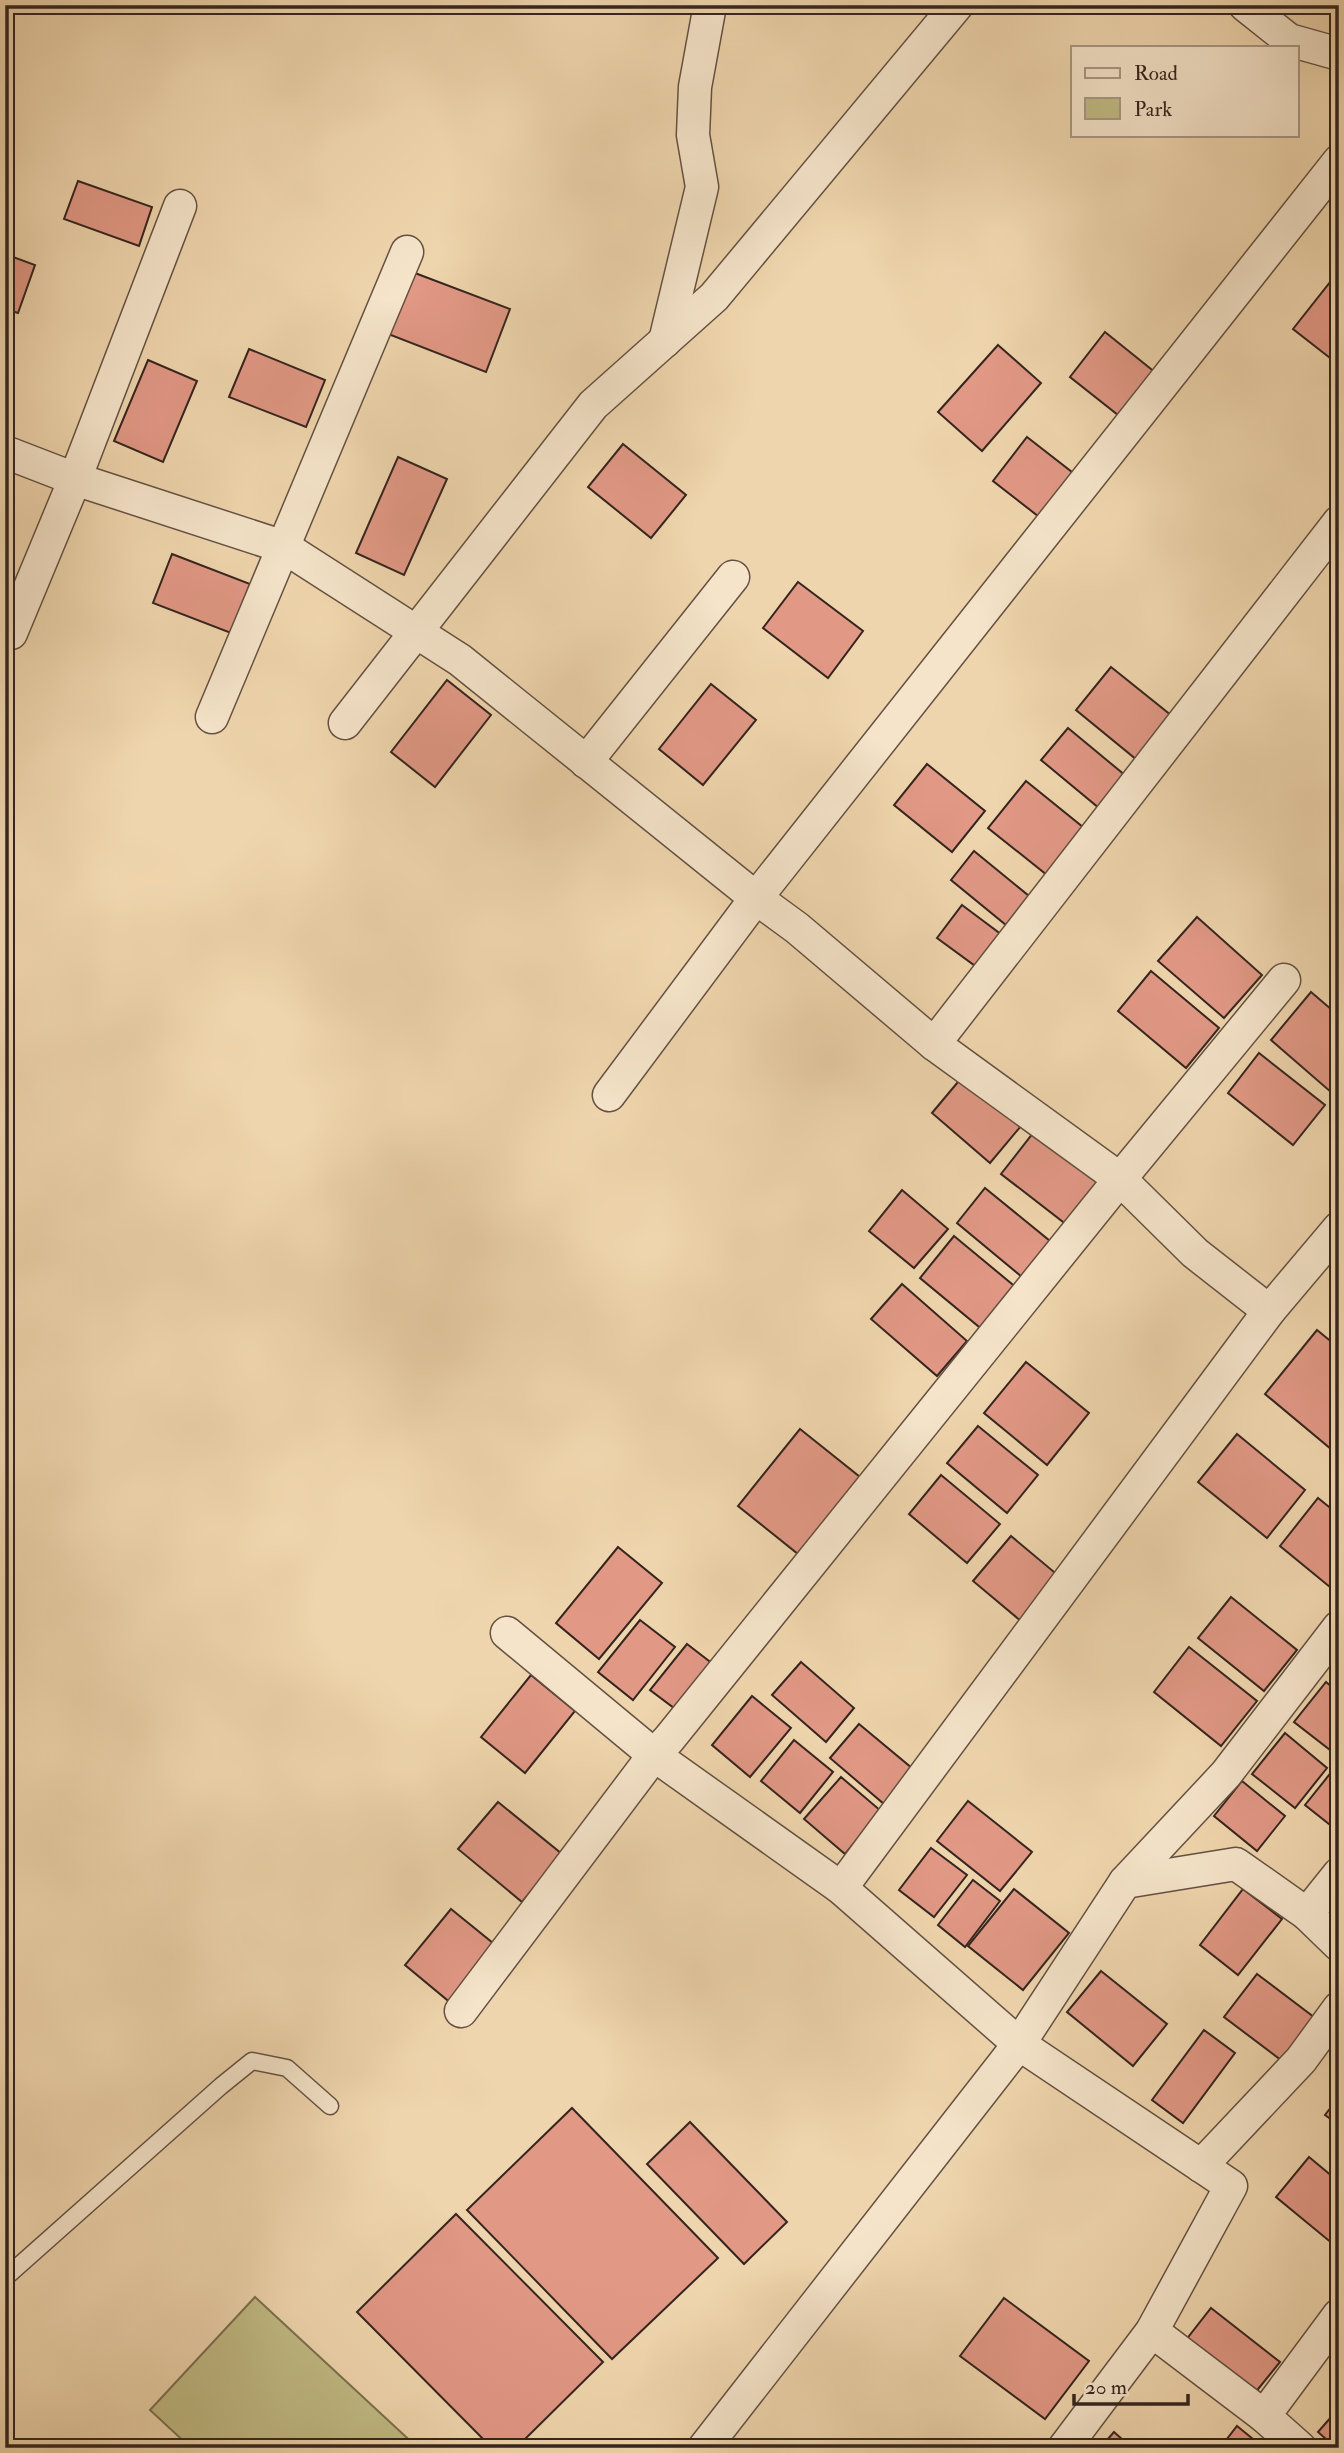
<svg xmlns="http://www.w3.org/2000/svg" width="1344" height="2453" viewBox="0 0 1344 2453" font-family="'IM FELL Double Pica',serif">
	<rect width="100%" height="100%" fill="#efd5ad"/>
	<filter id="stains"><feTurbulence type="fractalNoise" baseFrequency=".00286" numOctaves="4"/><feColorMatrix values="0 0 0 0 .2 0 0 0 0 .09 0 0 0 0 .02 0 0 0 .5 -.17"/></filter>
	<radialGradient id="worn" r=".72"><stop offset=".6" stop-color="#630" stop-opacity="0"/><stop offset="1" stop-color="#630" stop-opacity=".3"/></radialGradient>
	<!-- green -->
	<polygon fill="#c1bb84" stroke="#7b7052" stroke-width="2" points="255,2297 418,2448 191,2448 150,2410"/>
	<!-- building -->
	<g fill="#e19885" stroke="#35251f" stroke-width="2">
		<polygon points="78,181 152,207 139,246 64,219"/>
		<polygon points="5,254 35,265 18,313 5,309"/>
		<polygon points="407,270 510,309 486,372 383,332"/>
		<polygon points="1331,281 1339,287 1339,365 1293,329"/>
		<polygon points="1105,332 1172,386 1137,430 1070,377"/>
		<polygon points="998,345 1041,383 982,451 938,412"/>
		<polygon points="249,349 325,380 306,427 229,397"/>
		<polygon points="148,360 197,381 163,462 114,441"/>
		<polygon points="1027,437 1095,490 1061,534 993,481"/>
		<polygon points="623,444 686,495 651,538 588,487"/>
		<polygon points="398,457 447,479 404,575 356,553"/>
		<polygon points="172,554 250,584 231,633 153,603"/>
		<polygon points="798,582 863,631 828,678 763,628"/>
		<polygon points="1111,667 1172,716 1137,760 1076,710"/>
		<polygon points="447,680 491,715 435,787 391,752"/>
		<polygon points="711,684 756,720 703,785 659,749"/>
		<polygon points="1068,728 1132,781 1105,813 1041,760"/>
		<polygon points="927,764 985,811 952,852 894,805"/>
		<polygon points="1026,781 1089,832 1052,879 988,828"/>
		<polygon points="974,851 1029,896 1006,925 951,880"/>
		<polygon points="962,905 1002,935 978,968 937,938"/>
		<polygon points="1197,917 1262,975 1224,1018 1158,961"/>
		<polygon points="1151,971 1219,1028 1186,1068 1118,1011"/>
		<polygon points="1311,992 1339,1016 1339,1086 1332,1093 1271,1040"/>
		<polygon points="1259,1053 1325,1105 1293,1145 1228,1093"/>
		<polygon points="968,1070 1026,1120 990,1163 932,1113"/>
		<polygon points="1037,1128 1103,1179 1067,1225 1001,1174"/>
		<polygon points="985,1188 1050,1241 1022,1277 957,1223"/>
		<polygon points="902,1190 948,1229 914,1268 869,1231"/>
		<polygon points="954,1236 1018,1289 984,1331 920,1278"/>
		<polygon points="902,1284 967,1341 937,1376 871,1319"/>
		<polygon points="1317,1330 1339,1348 1339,1440 1331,1449 1265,1394"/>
		<polygon points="1026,1362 1089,1413 1047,1465 984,1413"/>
		<polygon points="978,1426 1038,1475 1007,1513 947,1463"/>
		<polygon points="800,1429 860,1477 798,1554 738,1506"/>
		<polygon points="1237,1434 1305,1490 1267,1538 1198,1482"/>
		<polygon points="941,1475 1000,1524 967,1563 909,1514"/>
		<polygon points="1318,1498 1339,1515 1339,1589 1336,1592 1280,1546"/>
		<polygon points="1011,1536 1072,1587 1034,1632 973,1581"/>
		<polygon points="618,1547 662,1583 599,1659 556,1623"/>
		<polygon points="1231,1597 1297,1650 1264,1691 1198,1638"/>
		<polygon points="640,1620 675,1647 633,1700 598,1672"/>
		<polygon points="687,1644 718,1668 682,1714 650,1690"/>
		<polygon points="1189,1647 1257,1701 1221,1746 1154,1692"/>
		<polygon points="801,1662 854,1708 826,1742 772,1695"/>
		<polygon points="531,1675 575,1711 525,1773 481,1737"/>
		<polygon points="1326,1682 1339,1693 1339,1747 1334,1753 1294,1722"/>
		<polygon points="752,1696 791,1728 750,1777 712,1745"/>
		<polygon points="859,1724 913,1769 884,1804 830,1758"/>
		<polygon points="1285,1733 1327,1768 1295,1808 1252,1774"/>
		<polygon points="794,1740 833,1772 800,1813 761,1781"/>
		<polygon points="1337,1765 1339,1767 1339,1832 1305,1805"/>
		<polygon points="841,1777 881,1811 845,1854 804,1819"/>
		<polygon points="1242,1781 1285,1816 1257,1851 1214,1816"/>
		<polygon points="968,1801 1032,1852 1000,1891 937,1841"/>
		<polygon points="498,1802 562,1854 522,1902 458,1849"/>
		<polygon points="931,1848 967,1875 934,1917 899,1890"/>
		<polygon points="973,1880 1000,1901 965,1947 938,1925"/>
		<polygon points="1014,1889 1069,1933 1023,1990 968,1946"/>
		<polygon points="1243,1889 1282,1919 1238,1975 1200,1945"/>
		<polygon points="451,1909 499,1948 452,2004 405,1965"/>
		<polygon points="1101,1971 1167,2024 1133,2066 1067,2012"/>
		<polygon points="1257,1974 1323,2024 1290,2067 1224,2017"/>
		<polygon points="1204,2030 1235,2053 1183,2123 1152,2100"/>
		<polygon points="1339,2097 1339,2125 1325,2115"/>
		<polygon points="572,2108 718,2258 612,2359 467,2210"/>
		<polygon points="690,2122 787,2222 744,2264 647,2164"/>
		<polygon points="1309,2157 1339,2182 1339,2249 1276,2197"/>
		<polygon points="456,2214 603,2362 516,2448 492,2448 357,2312"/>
		<polygon points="1004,2298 1089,2361 1045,2419 960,2356"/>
		<polygon points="1211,2308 1280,2362 1250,2399 1182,2345"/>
		<polygon points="1339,2408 1339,2448 1336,2448 1318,2432"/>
		<polygon points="1237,2426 1264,2448 1220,2448"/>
		<polygon points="1114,2432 1132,2448 1100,2448"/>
	</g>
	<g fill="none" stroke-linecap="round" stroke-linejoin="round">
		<!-- lane casing -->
		<g stroke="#645142" stroke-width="19">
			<polyline id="lane" points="5,2278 221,2086 252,2061 287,2068 330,2106"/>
		</g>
		<!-- street casing -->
		<g stroke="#645142" stroke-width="35">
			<g id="street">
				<polyline points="1245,5 1289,40 1339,54"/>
				<polyline points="665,341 702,187 693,135 695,87 710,5"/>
				<polyline points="5,452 75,479 284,547 460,660 756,898 797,928 934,1044 1120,1179 1195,1253 1269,1311"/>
				<polyline points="11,633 75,479 180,206"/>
				<polyline points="212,717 407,252"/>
				<polyline points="345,723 593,405 714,297 957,5"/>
				<polyline points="586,762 733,577"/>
				<polyline points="934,1044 1339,522"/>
				<polyline points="609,1095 756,898 1339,161"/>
				<polyline points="507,1633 654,1755 841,1888 1019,2044 1231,2186 1152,2331 1064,2448"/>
				<polyline points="1125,1882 1236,1864 1307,1914 1339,1945"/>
				<polyline points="841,1888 1269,1311 1339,1228"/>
				<polyline points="1307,1914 1339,1874"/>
				<polyline points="461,2011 654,1755 669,1739 1120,1179 1284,980"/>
				<polyline points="1201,2166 1301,2060 1339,2008"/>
				<polyline points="1152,2331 1264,2416 1300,2448"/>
				<polyline points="1264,2416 1339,2315"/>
				<polyline points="704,2448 1019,2044 1125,1882 1226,1774 1339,1627"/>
			</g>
		</g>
		<!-- lane -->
		<use href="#lane" stroke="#f5e4ca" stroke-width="16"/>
		<!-- street -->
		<use href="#street" stroke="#f5e4ca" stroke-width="32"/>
	</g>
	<!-- margin -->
	<rect width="1344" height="2453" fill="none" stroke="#efd5ad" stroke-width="28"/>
	<rect x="7" y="7" width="1330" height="2439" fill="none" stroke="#35251f" stroke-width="3.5"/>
	<rect x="14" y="14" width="1316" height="2425" fill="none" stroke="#35251f" stroke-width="2"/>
	<!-- legend -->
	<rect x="1071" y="46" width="228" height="91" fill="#f5e4ca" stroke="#a89886" stroke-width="2"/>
	<rect x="1085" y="68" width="35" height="10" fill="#f5e4ca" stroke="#a89886" stroke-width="2"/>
	<text x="1134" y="80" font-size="21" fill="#35251f">Road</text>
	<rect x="1085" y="98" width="35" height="21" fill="#c1bb84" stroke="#a89886" stroke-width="2"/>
	<text x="1134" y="116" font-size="21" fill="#35251f">Park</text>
	<!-- scale -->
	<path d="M1074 2394v10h114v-10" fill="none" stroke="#35251f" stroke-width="3.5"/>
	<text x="1085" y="2394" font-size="21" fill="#35251f" stroke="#f5e4ca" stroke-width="5" paint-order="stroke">20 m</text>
	<rect width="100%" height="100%" filter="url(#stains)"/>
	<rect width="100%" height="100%" fill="url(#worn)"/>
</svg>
